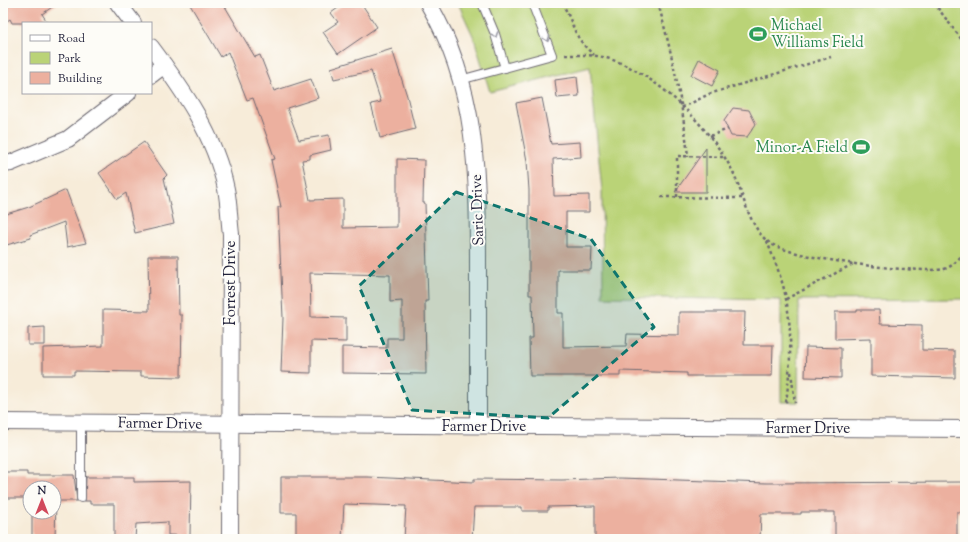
<svg xmlns="http://www.w3.org/2000/svg" width="968" height="542" viewBox="0 0 968 542" font-family="'Sorts Mill Goudy',serif">
	<rect width="100%" height="100%" fill="#fdfcf7"/>
	<filter id="ink" filterUnits="userSpaceOnUse"><feTurbulence type="fractalNoise" baseFrequency=".025" numOctaves="2"/><feDisplacementMap in="SourceGraphic" scale="8" xChannelSelector="R" yChannelSelector="G"/><feConvolveMatrix kernelMatrix="1 2 1 2 8 2 1 2 1" color-interpolation-filters="sRGB"/></filter>
	<filter id="wash" filterUnits="userSpaceOnUse"><feTurbulence type="fractalNoise" baseFrequency=".012" numOctaves="4" result="noise"/><feDisplacementMap in="SourceGraphic" scale="16" xChannelSelector="R" yChannelSelector="G"/><feGaussianBlur stdDeviation="0.9" result="paint"/><feColorMatrix in="noise" values="0 0 0 0 0 0 0 0 0 0 0 0 0 0 0 0 0 1.4 0 .05"/><feComposite in="paint" operator="in"/></filter>
	<g filter="url(#wash)">
		<rect width="100%" height="100%" fill="#f7ecd9"/>
		<!-- green -->
		<polygon fill="#bad377" stroke="#6e7a59" points="458,3 965,3 965,299 799,300 798,402 781,402 781,300 603,297 602,191 590,67 490,92 474,38"/>
		<g id="blocks">
			<!-- building -->
			<g fill="#ecb09f">
				<polygon points="3,3 58,3 42,14 48,23 12,23 10,19 3,24"/>
				<polygon points="189,3 223,3 255,57 260,55 274,91 311,79 318,98 287,108 299,140 329,135 331,150 310,155 310,159 302,160 310,200 343,199 343,228 397,227 397,159 424,160 423,203 425,203 428,301 425,301 426,374 342,373 342,347 387,348 387,338 402,338 402,301 390,302 390,275 310,273 311,317 346,318 346,342 311,341 311,373 281,372 283,318 278,207 281,207 271,160 275,159 253,98 247,100 228,52 221,57"/>
				<polygon points="345,3 361,3 377,27 338,54 323,32 338,22 331,13"/>
				<polygon points="392,49 407,96 415,129 380,138 371,104 381,102 371,71 334,79 331,68"/>
				<polygon points="699,59 720,70 712,86 691,75"/>
				<polygon points="577,77 579,96 557,98 555,80"/>
				<polygon points="542,98 551,144 580,142 581,157 553,159 554,196 589,195 589,212 566,212 566,247 592,247 591,270 558,270 558,313 563,313 563,347 626,346 627,334 679,335 679,312 745,312 744,345 773,345 772,376 687,376 687,373 620,371 620,376 530,376 529,338 533,338 532,295 529,295 529,190 527,161 516,103"/>
				<polygon points="733,108 749,110 756,124 747,137 731,136 724,121"/>
				<polygon points="144,142 167,175 164,178 174,224 135,233 126,193 117,199 99,173"/>
				<polygon points="706,148 706,192 675,192"/>
				<polygon points="66,190 86,243 67,247 64,222 30,235 31,238 3,246 3,215 29,207"/>
				<polygon points="148,256 178,256 179,315 182,315 181,377 141,376 141,372 74,371 74,375 43,375 43,348 103,346 103,310 149,311"/>
				<polygon points="857,310 879,310 880,324 922,325 922,350 955,351 955,378 871,376 871,338 835,339 835,312 857,312"/>
				<polygon points="45,327 45,345 28,345 28,328"/>
				<polygon points="806,347 841,348 841,378 805,377"/>
				<polygon points="3,472 27,472 27,475 74,475 77,501 56,501 55,538 32,537 32,512 54,512 54,488 30,488 30,498 3,498"/>
				<polygon points="86,477 134,477 134,482 191,481 190,536 168,535 168,522 136,524 135,539 114,538 114,504 90,504 90,501 85,501"/>
				<polygon points="281,477 368,477 474,482 474,479 562,480 620,478 766,483 965,482 965,512 957,512 957,539 835,539 835,512 801,512 801,514 761,514 760,539 595,539 595,506 548,507 548,511 522,511 522,507 474,507 472,539 404,539 406,506 344,504 342,539 323,539 323,537 296,537 296,513 281,513"/>
			</g>
		</g>
	</g>
	<g filter="url(#ink)">
		<use href="#blocks" fill-opacity="0" stroke="#6d6972" stroke-width="1"/>
		<g fill="none" stroke-linecap="round" stroke-linejoin="round">
			<!-- lane casing -->
			<g stroke="#6d6972" stroke-width="10">
				<g id="lane">
					<polyline points="482,3 495,34 505,68"/>
					<polyline points="460,80 552,55 532,3"/>
					<polyline points="81,423 81,498"/>
				</g>
			</g>
			<!-- street casing -->
			<g stroke="#6d6972" stroke-width="18">
				<g id="street">
					<polyline points="118,3 133,23"/>
					<path d="M428,3C479,88 478,181 478,277C478,326 478,376 478,425"/>
					<path d="M151,47C183,90 215,135 226,189C229,203 229,219 231,234L230,539"/>
					<polyline points="151,75 164,65"/>
					<polyline points="3,164 11,163 68,139 128,93"/>
					<polyline points="3,422 965,429"/>
				</g>
			</g>
			<!-- path -->
			<g stroke="#6d6972" stroke-width="2.5" stroke-dasharray="3 3" stroke-linecap="butt">
				<path d="M562,3C575,25 572,36 594,55"/>
				<path d="M658,3C672,54 683,104 688,157"/>
				<polyline points="934,3 965,44"/>
				<path d="M565,55C580,55 595,54 610,59C657,74 708,126 731,168C743,191 747,223 767,241C787,259 917,274 944,269C953,267 959,258 965,252"/>
				<polyline points="682,108 709,94 831,57"/>
				<polyline points="710,136 728,129"/>
				<polyline points="661,197 743,198"/>
				<polyline points="677,197 677,156 723,157"/>
				<path d="M767,241C774,260 783,280 786,299C793,334 790,369 786,403"/>
				<polyline points="786,299 855,263"/>
				<polyline points="791,372 795,403"/>
			</g>
			<!-- lane -->
			<use href="#lane" stroke="#fff" stroke-width="8"/>
			<!-- street -->
			<use href="#street" stroke="#fff" stroke-width="16"/>
		</g>
		<!-- one-way arrows -->
		<defs><path id="oneway-chevron" d="M-2-3.5L2.5 0L-2 3.5" fill="none" stroke-width="1.6" stroke-linecap="round" stroke-linejoin="round"/></defs>
		<g stroke="#9c9ca7">
			<use href="#oneway-chevron" transform="translate(495 35) rotate(71)"/>
			<use href="#oneway-chevron" transform="translate(547 39) rotate(70)"/>
		</g>
	</g>
	<!-- marked area -->
	<path fill="#0f766e" fill-opacity="0.2" stroke="#0f766e" stroke-width="3" stroke-dasharray="8 5" stroke-linejoin="round" d="M456,192L591,239L654,327L548,418L412,410L359,286Z"/>
	<!-- icons -->
	<defs>
		<g id="stadium-bare" transform="scale(1.38)"><path d="M0-5a6.5 5 0 1 0 0 10a6.5 5 0 1 0 0-10ZM-3.5-1.8h7v3.6h-7Z" fill="#2e9e5b" stroke="#fdfcf7" stroke-width="2.5" paint-order="stroke"/></g>
	</defs>
	<g fill-rule="evenodd">
		<use href="#stadium-bare" x="758" y="34"/>
		<use href="#stadium-bare" x="861" y="147"/>
	</g>
	<g text-anchor="middle" stroke-width="4" stroke-linejoin="round" paint-order="stroke">
		<!-- leisure labels -->
		<g font-size="15" fill="#27864d" stroke="#fdfcf7" text-anchor="start">
			<text x="771" y="30">Michael<tspan x="771" dy="17">Williams Field</tspan></text>
			<text x="848" y="152" text-anchor="end">Minor-A Field</text>
		</g>
		<!-- street labels -->
		<g font-size="15" fill="#22223b" stroke="#fdfcf7">
			<text transform="translate(477 210) rotate(-92)" y="5">Saric Drive</text>
			<text transform="translate(230 283) rotate(-90)" y="5">Forrest Drive</text>
			<text transform="translate(160 423) rotate(1)" y="5">Farmer Drive</text>
			<text x="484" y="431">Farmer Drive</text>
			<text x="808" y="433">Farmer Drive</text>
		</g>
	</g>
	<!-- margin -->
	<rect width="968" height="542" fill="none" stroke="#fdfcf7" stroke-width="16"/>
	<!-- legend -->
	<rect x="22" y="22" width="130" height="72" fill="#fdfcf7" stroke="#a5a5ac"/>
	<rect x="30" y="35" width="20" height="6" fill="#ffffff" stroke="#a5a5ac"/>
	<text x="58" y="42" font-size="12" fill="#22223b">Road</text>
	<rect x="30" y="52" width="20" height="12" fill="#bad377" stroke="#a5a5ac"/>
	<text x="58" y="62" font-size="12" fill="#22223b">Park</text>
	<rect x="30" y="72" width="20" height="12" fill="#ecb09f" stroke="#a5a5ac"/>
	<text x="58" y="82" font-size="12" fill="#22223b">Building</text>
	<!-- north arrow -->
	<g transform="translate(42 500)"><circle r="19" fill="#fdfcf7" stroke="#a5a5ac"/>
	<path d="M0-3L7 15L0 10L-7 15Z" fill="#d1495b"/>
	<text y="-6" font-size="11" font-weight="bold" text-anchor="middle" fill="#22223b">N</text>
	</g>
</svg>
